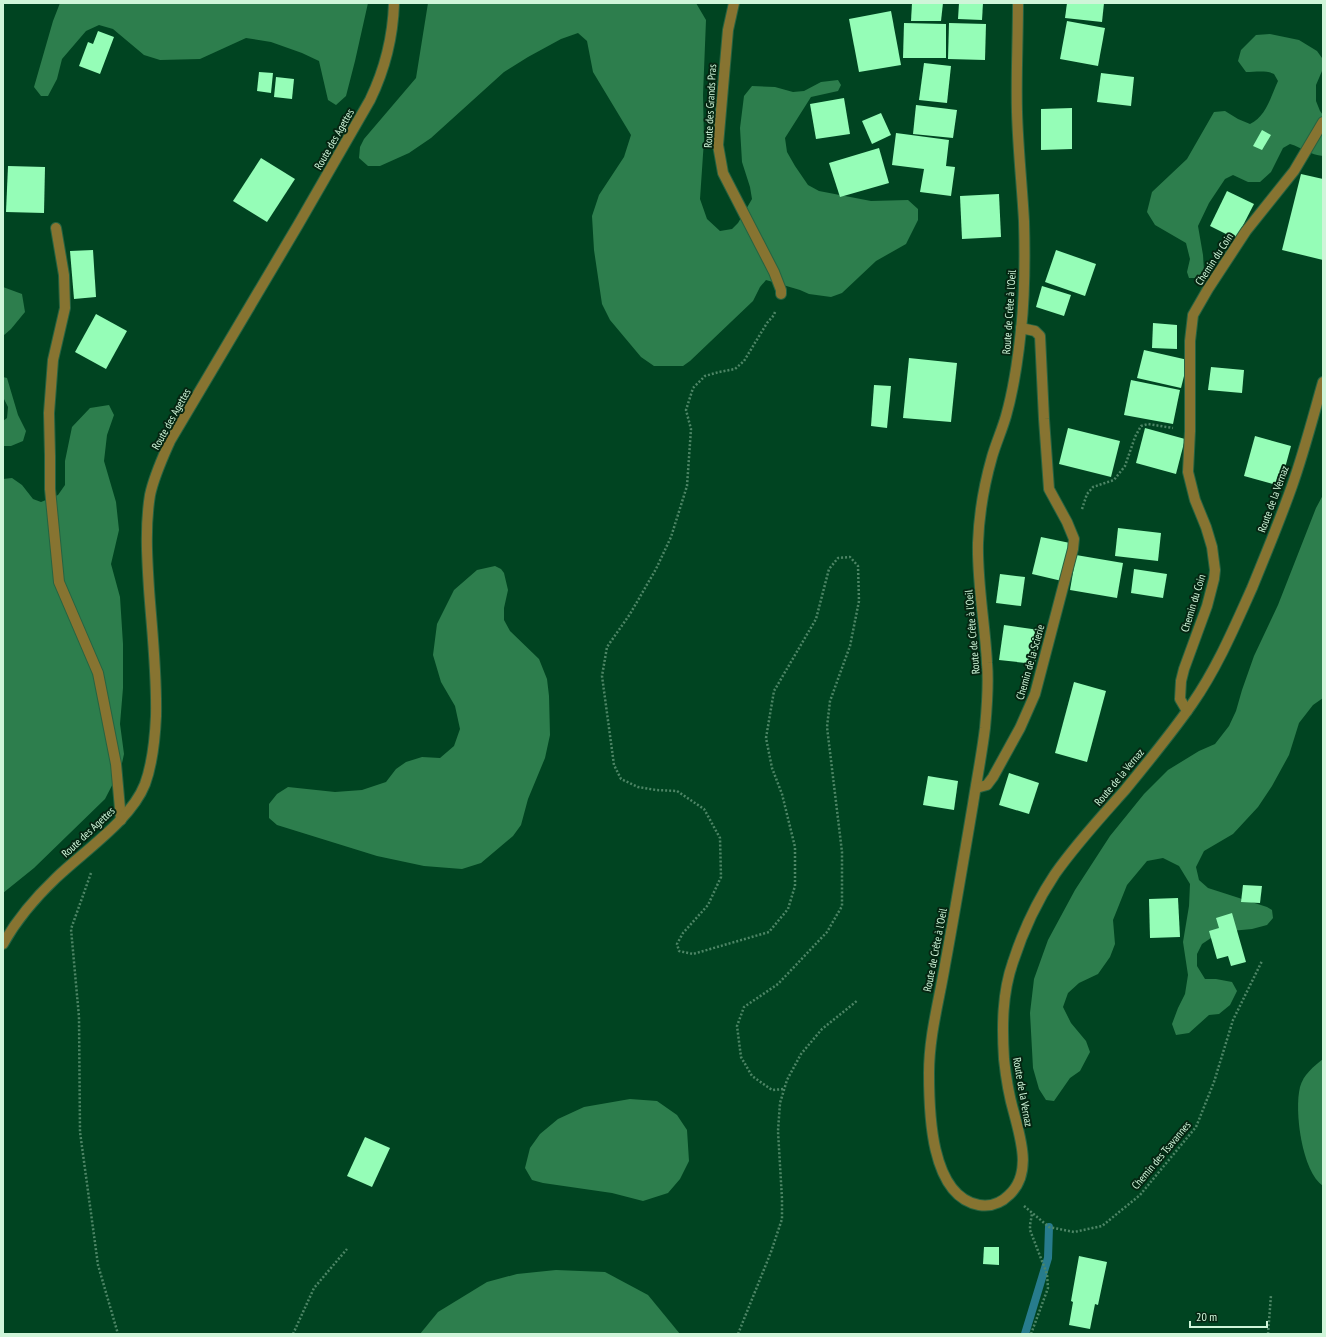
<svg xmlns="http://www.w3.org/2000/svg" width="1326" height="1337" viewBox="0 0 1326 1337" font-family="'PT Sans Narrow',sans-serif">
	<rect width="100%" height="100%" fill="#004421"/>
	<!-- forest -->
	<g fill="#2d7e4d">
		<polygon points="60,3 368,3 355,61 346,96 336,105 328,100 319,61 302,53 271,42 246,38 200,59 160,60 144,55 113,29 99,25 86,31 62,59 57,79 48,96 41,96 34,87 53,21"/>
		<polygon points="428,3 696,3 706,20 703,95 704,140 700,199 707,219 720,231 732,229 738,223 752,199 750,187 742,162 740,128 744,96 752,86 775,87 793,92 804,91 821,82 838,80 841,85 838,91 811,97 785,138 787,152 795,166 808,185 819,191 871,201 908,200 918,209 918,220 906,244 876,261 842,293 831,297 809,294 800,290 766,280 760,287 753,301 690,361 683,366 654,366 641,357 610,320 602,304 594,250 592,216 599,195 624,157 631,135 593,72 587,41 578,33 561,39 528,57 504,72 431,138 409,153 380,166 368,166 359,158 360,147 364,139 416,78"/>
		<path d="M1270,34L1299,40L1317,51L1322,58V71L1316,85V101L1320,111L1323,115V156C1310,155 1303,148 1290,144L1283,148L1271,172L1260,182H1248L1233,175L1225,179L1209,203L1198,226L1203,255L1204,271L1196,278H1189L1187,272L1190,259L1186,243L1155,225L1147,212L1152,192L1187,159L1214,112L1225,111L1238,119L1250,124C1266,117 1271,96 1278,81L1274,74C1267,70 1255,72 1246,72L1238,61L1241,50L1256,35Z"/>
		<polygon points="3,287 22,294 25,312 11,329 3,336"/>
		<polygon points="3,377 7,378 18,415 26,431 23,441 11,446 3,446 3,421 7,418 8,407 3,397"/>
		<polygon points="109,405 114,415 107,435 104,461 116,502 119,530 111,564 120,597 123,644 123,688 120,724 124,754 121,768 105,799 34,868 3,893 3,479 12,478 22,485 33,499 41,502 58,495 65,485 65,461 72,427 90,408"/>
		<polygon points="1323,495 1323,698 1313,705 1299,723 1289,755 1272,786 1258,807 1233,834 1204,851 1196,867 1199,880 1208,888 1267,907 1272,910 1273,918 1267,925 1252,929 1220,932 1202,944 1197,954 1197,966 1205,979 1216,979 1232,982 1237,991 1230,1005 1219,1014 1209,1015 1189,1033 1176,1035 1172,1024 1178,1008 1185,994 1188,975 1183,942 1189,906 1190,884 1179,866 1163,858 1147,861 1127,885 1113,920 1115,944 1110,957 1098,974 1079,983 1068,993 1063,1007 1071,1023 1086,1041 1090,1052 1080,1071 1070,1078 1054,1101 1046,1100 1039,1089 1033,1068 1030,1013 1034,979 1048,940 1075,890 1110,836 1144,794 1168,770 1199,751 1215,744 1229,726 1236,711 1242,690 1254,656 1278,605 1316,508"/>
		<polygon points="495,566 501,569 504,573 508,590 504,608 504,620 510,631 539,659 547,679 549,696 550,735 545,758 528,799 521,825 513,836 481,863 462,869 424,866 377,856 277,825 269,818 269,804 277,794 288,787 335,792 362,790 386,782 396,769 406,762 422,757 440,758 454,746 460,729 455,706 441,682 433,655 437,624 454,590 477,570"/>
		<path d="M1323,1059V1186C1302,1172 1294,1111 1300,1087C1303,1075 1314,1066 1323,1059Z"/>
		<polygon points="630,1099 657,1101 677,1115 687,1130 689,1161 680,1179 668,1193 643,1201 612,1193 543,1183 532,1180 525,1168 530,1148 540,1134 558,1119 584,1107"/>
		<polygon points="556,1270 605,1272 648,1295 680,1334 420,1334 438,1312 487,1282 517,1274"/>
	</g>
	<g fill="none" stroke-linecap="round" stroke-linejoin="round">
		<!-- stream -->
		<polyline stroke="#277c8d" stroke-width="8" points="1025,1334 1048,1258 1049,1227"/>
	</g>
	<!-- building -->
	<g fill="#95fdb7">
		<polygon points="912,3 943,3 941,21 911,21"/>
		<polygon points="959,3 983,3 982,20 958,19"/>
		<polygon points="1067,3 1104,3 1102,22 1065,18"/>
		<polygon points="891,11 901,65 859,72 849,19"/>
		<polygon points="1067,21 1105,28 1098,66 1060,59"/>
		<polygon points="904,23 946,24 946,58 903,58"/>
		<polygon points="949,23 986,24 985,60 948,59"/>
		<polygon points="98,31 114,37 100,74 79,66 88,42 93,44"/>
		<polygon points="924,63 951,66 947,103 919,100"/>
		<polygon points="259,72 273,73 271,93 257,91"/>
		<polygon points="1101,73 1134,77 1131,106 1097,102"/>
		<polygon points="276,77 294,79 292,99 274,97"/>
		<polygon points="844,98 850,134 816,139 810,104"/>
		<polygon points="916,105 957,110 953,138 913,134"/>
		<polygon points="1072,108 1072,149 1041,150 1041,109"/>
		<polygon points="881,113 891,135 872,144 862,121"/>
		<polygon points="1262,130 1271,135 1262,150 1253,146"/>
		<polygon points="896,133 949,140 946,166 955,167 951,196 920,192 924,169 892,165"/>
		<polygon points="879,148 889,183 840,197 829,163"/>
		<polygon points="261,158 295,179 267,222 233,201"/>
		<polygon points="8,166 45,167 44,213 6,212"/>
		<polygon points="1301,174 1323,179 1323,260 1282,250"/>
		<polygon points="1227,191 1254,204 1236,239 1210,226"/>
		<polygon points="999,194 1001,237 962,239 960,196"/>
		<polygon points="93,250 96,297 74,299 70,251"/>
		<polygon points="1056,250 1096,264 1085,296 1045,282"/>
		<polygon points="1042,286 1071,295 1064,316 1036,307"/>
		<polygon points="96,314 127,331 106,369 75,352"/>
		<polygon points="1153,323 1177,325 1177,349 1152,348"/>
		<polygon points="1144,350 1188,360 1181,388 1137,378"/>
		<polygon points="909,358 957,363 951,422 903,418"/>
		<polygon points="1211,367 1244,370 1242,393 1208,390"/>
		<polygon points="1131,380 1180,390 1173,424 1124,415"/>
		<polygon points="874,385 891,386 887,428 871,426"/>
		<polygon points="1068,428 1120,441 1111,477 1059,464"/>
		<polygon points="1145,428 1185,439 1176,474 1136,463"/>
		<polygon points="1255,436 1291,446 1280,486 1244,476"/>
		<polygon points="1118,528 1161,533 1158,561 1115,556"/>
		<polygon points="1041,537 1070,543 1062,581 1032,574"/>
		<polygon points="1076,555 1123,563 1117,598 1070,590"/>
		<polygon points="1134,569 1167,574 1163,598 1131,593"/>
		<polygon points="1000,574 1025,577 1021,606 996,603"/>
		<polygon points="1004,625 1039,630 1035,664 999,660"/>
		<polygon points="1074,682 1106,691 1087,762 1055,753"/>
		<polygon points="1009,773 1039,783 1029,814 999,805"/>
		<polygon points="928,776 958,781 954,810 923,805"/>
		<polygon points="1243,885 1262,886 1260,903 1241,902"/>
		<polygon points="1178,898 1180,937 1150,938 1149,899"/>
		<polygon points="1232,913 1246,962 1231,966 1228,956 1217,959 1209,931 1219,928 1216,918"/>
		<polygon points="365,1137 390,1148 372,1187 347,1176"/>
		<polygon points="984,1247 999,1247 999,1265 983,1264"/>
		<polygon points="1079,1256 1107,1262 1098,1305 1095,1304 1090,1329 1069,1325 1073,1302 1071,1301"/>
	</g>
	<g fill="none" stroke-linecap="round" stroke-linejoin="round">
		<!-- minor casing -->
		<g stroke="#256442" stroke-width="12">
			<g id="minor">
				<polyline points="734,3 728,30 718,145 723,173 774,272 781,290 781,294"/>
				<path d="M1018,3C1018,39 1016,76 1017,112C1018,149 1022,185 1024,221C1025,257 1025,294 1021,330C1018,359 1014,388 1006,416C1002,430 996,443 992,457C984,485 979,514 978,543C977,583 985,623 987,663C989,685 987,706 985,728C982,753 977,778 973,804C964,857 955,911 945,965C939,1001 929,1036 929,1073C929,1111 930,1196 979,1205C991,1207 1001,1203 1009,1195C1032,1174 1021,1140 1014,1113C1009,1096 1006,1078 1004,1059C1002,1027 1002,993 1013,962C1023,931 1037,901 1055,874C1076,844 1101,817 1125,790C1148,762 1171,734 1192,704C1217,668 1234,628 1252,588C1266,554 1280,520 1292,486C1304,452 1313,417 1323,382"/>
				<polyline points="56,228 64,275 65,308 53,360 49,413 50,456 50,489 59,582 98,673 116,764 121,820"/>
				<polyline points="1187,711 1180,699 1181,681 1184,669 1207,606 1214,579 1215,570 1212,547 1206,527 1195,500 1188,472 1190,431 1190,341 1193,315 1208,289 1246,231 1294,171 1323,122"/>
				<polyline points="976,788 987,785 993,777 1020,728 1035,694 1073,549 1074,539 1067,522 1049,489 1044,419 1040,336 1035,331 1021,328"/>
				<path d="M3,944C17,919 35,898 56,878C84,851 131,820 145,784C153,762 155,739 156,716C157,673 152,631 149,589C147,558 145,526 150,495C154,476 162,459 170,441L298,225L370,100C385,69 393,37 394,3"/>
			</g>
		</g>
		<!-- path -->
		<g stroke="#4d8666" stroke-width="2.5" stroke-dasharray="2 2" stroke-linecap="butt">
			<polyline points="775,312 774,315 767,323 744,361 735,369 719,372 705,376 693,388 686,410 691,429 687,486 671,537 656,569 630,614 607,647 602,676 614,765 621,779 638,787 656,790 677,791 704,809 720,838 721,877 708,905 683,933 677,944 679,951 693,954 769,932 788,909 795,886 795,847 782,794 772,768 766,738 774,691 816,619 829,569 838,558 850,557 858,566 859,601 850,646 830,701 827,727 842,852 842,906 827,932 778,984 744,1007 737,1026 741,1057 752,1076 772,1090 784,1089"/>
			<polyline points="1082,509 1087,494 1093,487 1114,480 1125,466 1135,437 1141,426 1148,424 1173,428"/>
			<polyline points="91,873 71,929 79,1017 80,1132 98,1265 118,1334"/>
			<polyline points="1024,1206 1049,1227 1074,1232 1102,1226 1140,1195 1196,1127 1214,1082 1233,1020 1262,961"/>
			<polyline points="293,1334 314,1288 347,1249"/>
			<polyline points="738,1334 771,1252 782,1219 782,1199 778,1131 780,1103 787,1080 801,1054 822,1029 858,1000"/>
			<polyline points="1031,1334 1048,1288 1047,1274 1030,1230 1030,1225 1032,1214"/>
			<polyline points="1268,1334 1271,1295"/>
		</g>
		<!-- minor -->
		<use href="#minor" stroke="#877431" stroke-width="10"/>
	</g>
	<g text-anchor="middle" stroke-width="4" stroke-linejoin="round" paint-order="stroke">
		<!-- street labels -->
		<g font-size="11" fill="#cff5d9" stroke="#052612">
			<text transform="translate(710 106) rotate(-87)" y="4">Route des Grands Pras</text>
			<text transform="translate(334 139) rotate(-60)" y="4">Route des Agettes</text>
			<text transform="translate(1214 259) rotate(-57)" y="4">Chemin du Coin</text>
			<text transform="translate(1009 312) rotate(-86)" y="4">Route de Crête à l'Oeil</text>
			<text transform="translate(171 419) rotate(-61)" y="4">Route des Agettes</text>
			<text transform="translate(1273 499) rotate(-70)" y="4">Route de la Vernaz</text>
			<text transform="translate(1193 603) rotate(-73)" y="4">Chemin du Coin</text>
			<text transform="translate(972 632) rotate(-95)" y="4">Route de Crête à l'Oeil</text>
			<text transform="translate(1030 662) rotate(-74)" y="4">Chemin de la Scierie</text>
			<text transform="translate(1119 777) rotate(-50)" y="4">Route de la Vernaz</text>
			<text transform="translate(88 832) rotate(-43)" y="4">Route des Agettes</text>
			<text transform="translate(935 950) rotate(-79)" y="4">Route de Crête à l'Oeil</text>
			<text transform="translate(1023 1092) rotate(80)" y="4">Route de la Vernaz</text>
			<text transform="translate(1161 1155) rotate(-50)" y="4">Chemin des Tsavannes</text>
		</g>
	</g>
	<!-- border -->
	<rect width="1326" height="1337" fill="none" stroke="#cff5d9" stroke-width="8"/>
	<!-- scale -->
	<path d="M1190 1321v6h77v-6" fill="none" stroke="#cff5d9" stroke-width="2"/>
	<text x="1196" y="1321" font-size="12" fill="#cff5d9" stroke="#052612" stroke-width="3" paint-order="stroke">20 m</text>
</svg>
